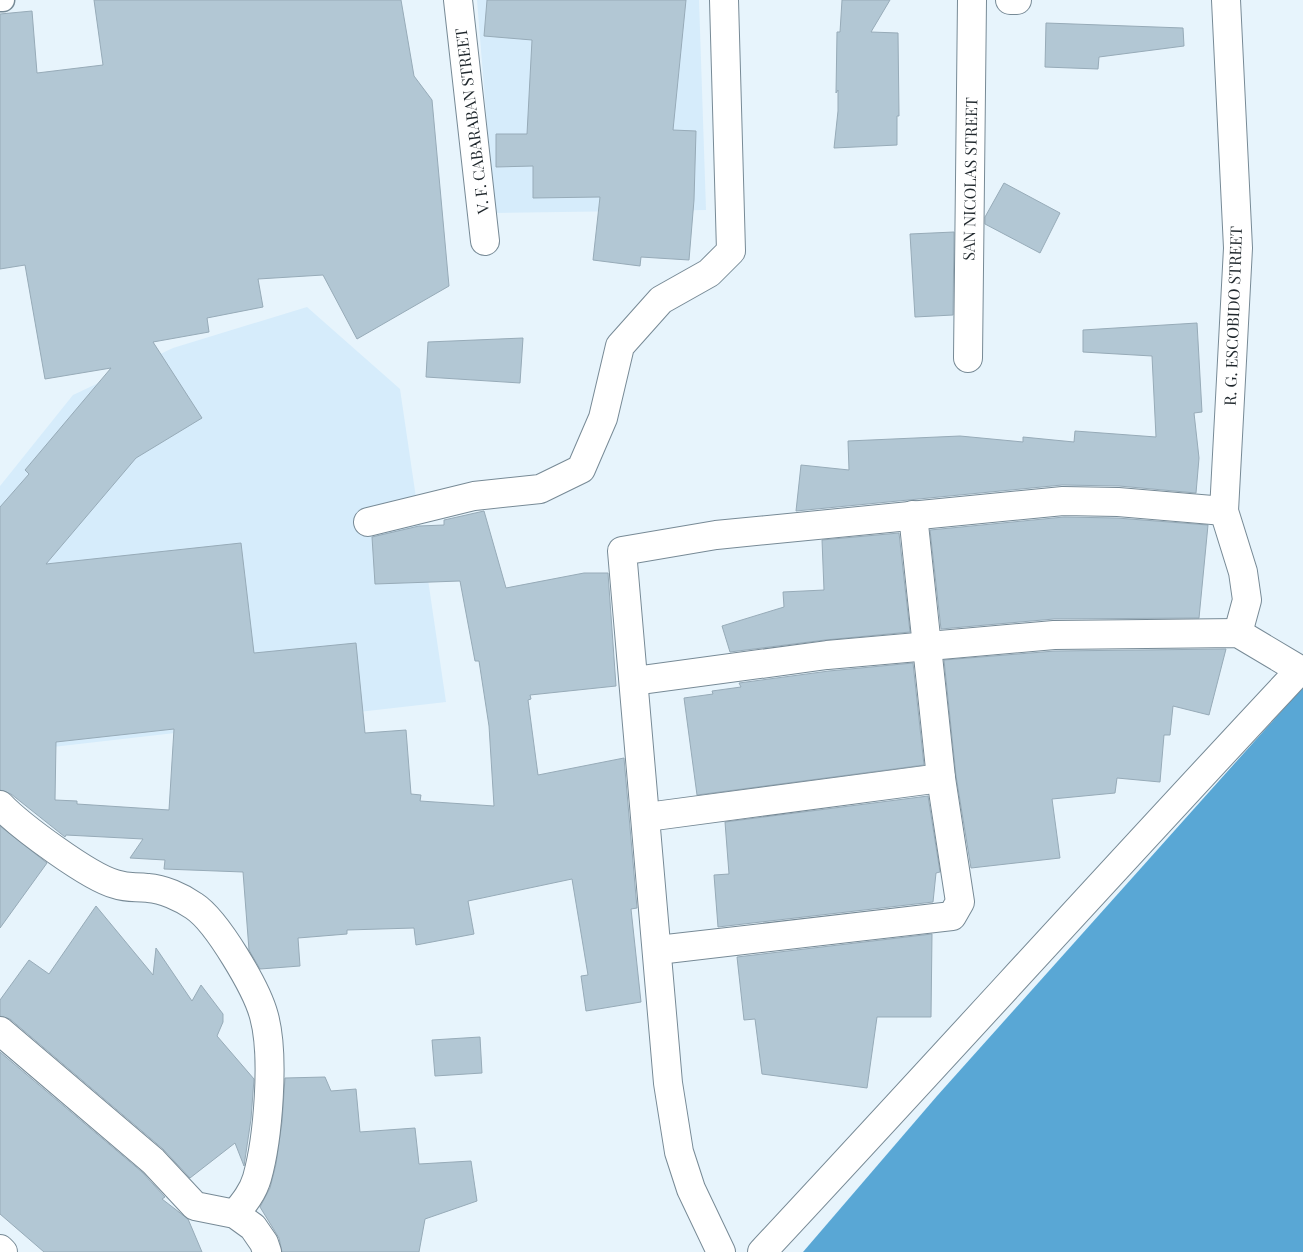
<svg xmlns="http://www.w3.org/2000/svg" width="1303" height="1252" viewBox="0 0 1303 1252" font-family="'Playfair Display',serif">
	<rect width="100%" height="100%" fill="#e7f4fc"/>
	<!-- built -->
	<g fill="#d6ecfb">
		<polygon points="477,0 699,0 706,210 494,213"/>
		<polygon points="307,307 400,389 446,702 0,753 0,486 73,395 173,348"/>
	</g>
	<!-- water -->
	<polygon fill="#59a7d5" points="1303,687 1303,1252 803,1252 937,1096"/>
	<!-- building -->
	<g fill="#b2c7d4" stroke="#97abb8" fill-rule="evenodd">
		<path d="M94,0H401L414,76L432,100L449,286L357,339L323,275L258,279L263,307L207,318L209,332L153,342L202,418L136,458L46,564L241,543L254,653L356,643L365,733L406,730L411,794L421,795L420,801L494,806L489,726L479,661H475L460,581L375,584L372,537L419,526L444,525V520L484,511L506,588L584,573H608L616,686L530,695L531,699L528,700L538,775L624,758L637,908L631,909L641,1002L586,1011L581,976L588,975L572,879L468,901L474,934L416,945L414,928L347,930V934L298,938L300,966L260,969L249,950L243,872L164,869L165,860L130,858L143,839L66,835L65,837L11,794L0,790V507L29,474L25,470L111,368L45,379L25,265L0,269V14L32,11L37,73L103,65ZM174,729L169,810L77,804V801L55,800L56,742Z"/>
		<polygon points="487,0 686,0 673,130 696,131 694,200 689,260 641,257 640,266 593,260 600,197 533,198 533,166 496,167 496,134 527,134 532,40 484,36"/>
		<polygon points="842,0 890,0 871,32 898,33 899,116 897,116 897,145 834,148 838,111 838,90 836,93 837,32 840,32"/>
		<polygon points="1046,23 1183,28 1184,46 1099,57 1098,69 1045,67"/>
		<polygon points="1004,183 1060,213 1040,253 985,224 985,217"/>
		<polygon points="954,232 953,315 915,317 910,234"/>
		<polygon points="1197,323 1202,412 1194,413 1199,458 1196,493 1119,486 1062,485 796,511 801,465 849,470 848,441 960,436 1023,442 1023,437 1074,442 1075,431 1156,437 1152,356 1083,352 1083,330"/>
		<polygon points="523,338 520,383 426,377 428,342"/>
		<polygon points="1064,517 1117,518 1208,525 1199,618 1054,619 941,629 930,530"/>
		<polygon points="899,533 910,632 825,640 730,652 722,626 784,607 783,592 824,590 822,540"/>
		<polygon points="1226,649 1209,715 1173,706 1170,735 1164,735 1160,782 1117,778 1115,793 1052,799 1060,858 971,868 956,776 944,660 1055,651"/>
		<polygon points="913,663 924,765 697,795 684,698 713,694 712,691 741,687 739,683 829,671"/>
		<polygon points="928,796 940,872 936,873 933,902 718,927 714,875 729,874 725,822"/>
		<polygon points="0,826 47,863 0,928"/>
		<polygon points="96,906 153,975 156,948 192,1001 201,985 223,1014 223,1022 217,1036 254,1079 251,1119 244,1166 235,1143 190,1178 163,1149 10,1019 0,1016 0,1000 29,960 49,974"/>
		<polygon points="932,934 931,1017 877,1017 867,1088 762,1074 755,1019 744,1020 737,957"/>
		<polygon points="480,1037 482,1073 435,1076 432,1040"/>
		<polygon points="0,1052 142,1172 165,1197 162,1199 188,1219 202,1252 44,1252 0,1214"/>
		<polygon points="325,1077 331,1091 356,1089 360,1132 415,1128 419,1164 471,1161 477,1201 425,1219 419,1252 282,1252 279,1238 260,1207 270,1188 276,1164 282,1122 285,1078"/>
	</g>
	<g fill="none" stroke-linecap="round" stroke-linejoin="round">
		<!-- service casing -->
		<g stroke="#778a96" stroke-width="25">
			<polyline id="service" points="0,0 3,0"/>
		</g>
		<!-- minor casing -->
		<g stroke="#778a96" stroke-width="30">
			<g id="minor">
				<polyline points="458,0 485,241"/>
				<polyline points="1010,0 1017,0"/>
				<polyline points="1226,0 1238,248 1224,511 1243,572 1247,600 1238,633"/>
				<polyline points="968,358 972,0"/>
				<polyline points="368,522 474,496 540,489 581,469 603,418 620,346 661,300 709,273 731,251 724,0"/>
				<path d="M634,681L827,655L1054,635L1238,633L1300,670C1119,863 942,1059 762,1252"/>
				<path d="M0,805C20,826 89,877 115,884C130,889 135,886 148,888C163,889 181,897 194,906C217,921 257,989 264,1016C275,1056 268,1139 257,1178C253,1192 244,1203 235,1214"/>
				<polyline points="647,817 941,778"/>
				<polyline points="658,950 952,916 960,902 941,778 913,515"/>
				<polyline points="0,1031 153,1161 195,1206 235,1214 253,1227 264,1243 267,1252"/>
				<polyline points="0,1249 3,1252"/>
				<polyline points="721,1252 691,1189 679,1152 668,1083 622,551 716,535 1063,501 1118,502 1224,511"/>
			</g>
		</g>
		<!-- service -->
		<use href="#service" stroke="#fff" stroke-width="22"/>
		<!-- minor -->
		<use href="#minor" stroke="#fff" stroke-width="28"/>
	</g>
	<g text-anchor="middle" stroke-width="4" stroke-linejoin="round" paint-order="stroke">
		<!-- street labels -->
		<g font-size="16" fill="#1f272c" stroke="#fff">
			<text transform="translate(472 121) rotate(-97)" y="6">V. F. CABARABAN STREET</text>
			<text transform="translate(970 179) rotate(-89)" y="6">SAN NICOLAS STREET</text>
			<text transform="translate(1233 316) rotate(-88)" y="6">R. G. ESCOBIDO STREET</text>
		</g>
	</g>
</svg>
